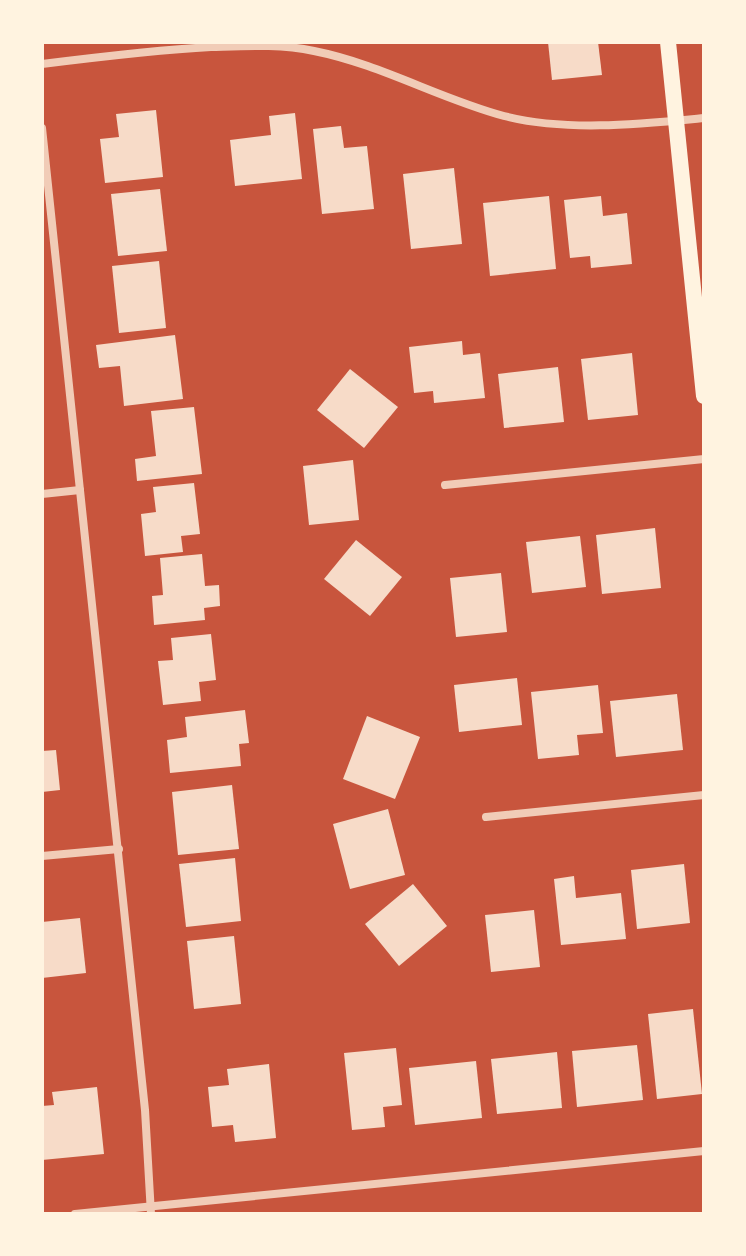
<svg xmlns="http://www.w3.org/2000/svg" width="746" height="1256" viewBox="0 0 746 1256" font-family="'Space Grotesk',sans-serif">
	<rect width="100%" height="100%" fill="#c8553d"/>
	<!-- building -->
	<g fill="#f7dbc8">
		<polygon points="548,42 598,42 602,75 552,80"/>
		<polygon points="156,110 163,177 105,183 100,139 119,137 116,114"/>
		<polygon points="295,113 302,179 235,186 230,140 271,135 269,116"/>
		<polygon points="341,126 344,148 367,146 374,209 322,214 313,129"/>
		<polygon points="454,168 462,244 411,249 403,174"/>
		<polygon points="160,189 167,251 118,256 111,194"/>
		<polygon points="549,196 556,269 490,276 483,203"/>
		<polygon points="601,196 603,216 627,213 632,264 591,268 590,256 570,258 564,200"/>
		<polygon points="159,261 166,328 119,333 112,266"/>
		<polygon points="175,335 183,399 124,406 120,366 99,368 96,345"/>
		<polygon points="462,341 463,355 480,353 485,398 434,403 433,391 414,393 409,347"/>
		<polygon points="632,353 638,415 588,420 581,359"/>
		<polygon points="558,367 564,422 504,428 498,374"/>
		<polygon points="350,369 398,407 364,448 317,410"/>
		<polygon points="194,407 202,474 137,481 135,459 156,456 151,411"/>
		<polygon points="353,460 359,520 309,525 303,466"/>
		<polygon points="194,483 200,534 181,536 183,552 145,556 141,514 156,512 153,487"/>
		<polygon points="655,528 661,588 602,594 596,535"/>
		<polygon points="580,536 586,587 532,593 526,542"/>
		<polygon points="356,540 402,577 370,616 324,579"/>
		<polygon points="202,554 205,586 219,585 220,606 204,608 205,620 154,625 152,596 163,595 160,558"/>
		<polygon points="501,573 507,632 456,637 450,578"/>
		<polygon points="211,634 216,680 199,682 201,701 163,705 158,661 173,660 171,638"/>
		<polygon points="517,678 522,725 459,732 454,685"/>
		<polygon points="598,685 603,733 577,735 579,755 538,759 531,692"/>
		<polygon points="677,694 683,750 616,757 610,701"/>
		<polygon points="245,710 249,743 239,744 241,766 170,773 167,740 187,737 185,717"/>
		<polygon points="367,716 420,737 395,799 343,779"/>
		<polygon points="56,750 60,790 42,792 42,751"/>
		<polygon points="232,785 239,849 178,855 172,792"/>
		<polygon points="388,809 405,875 350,889 333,824"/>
		<polygon points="235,858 241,921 186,927 179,864"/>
		<polygon points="684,864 690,923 637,929 631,870"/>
		<polygon points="574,876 576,898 621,893 626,939 561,945 554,879"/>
		<polygon points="413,884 447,926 399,966 365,924"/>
		<polygon points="534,910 540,967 491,972 485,915"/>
		<polygon points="80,918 86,973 42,978 42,922"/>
		<polygon points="234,936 241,1004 194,1009 187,941"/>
		<polygon points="693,1009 702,1094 657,1099 648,1014"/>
		<polygon points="637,1045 643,1100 577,1107 572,1051"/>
		<polygon points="396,1048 402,1105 383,1107 385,1127 352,1130 344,1053"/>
		<polygon points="557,1052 562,1108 497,1114 491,1059"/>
		<polygon points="476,1061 482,1118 415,1125 409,1068"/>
		<polygon points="269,1064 276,1138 235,1142 233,1125 212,1127 208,1087 229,1085 227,1069"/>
		<polygon points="97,1087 104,1154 42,1160 42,1106 54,1105 52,1092"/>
	</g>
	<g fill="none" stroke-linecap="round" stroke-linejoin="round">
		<!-- minor -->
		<g stroke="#f1ccb7" stroke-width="8">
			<path d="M42,64C98,57 155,50 211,47C247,46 280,44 314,51C380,64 440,99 504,116C566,132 641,124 704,118"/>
			<polyline points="42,128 145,1110 151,1214"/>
			<polyline points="445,485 704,459"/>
			<polyline points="42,494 80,490"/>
			<polyline points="486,817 704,795"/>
			<polyline points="42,856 119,849"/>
			<polyline points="75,1214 704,1151"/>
		</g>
		<!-- secondary -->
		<polyline stroke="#fff3e0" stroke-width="16" points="668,42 704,396"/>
	</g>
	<!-- border -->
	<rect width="746" height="1256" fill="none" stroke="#fff3e0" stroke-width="88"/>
</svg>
